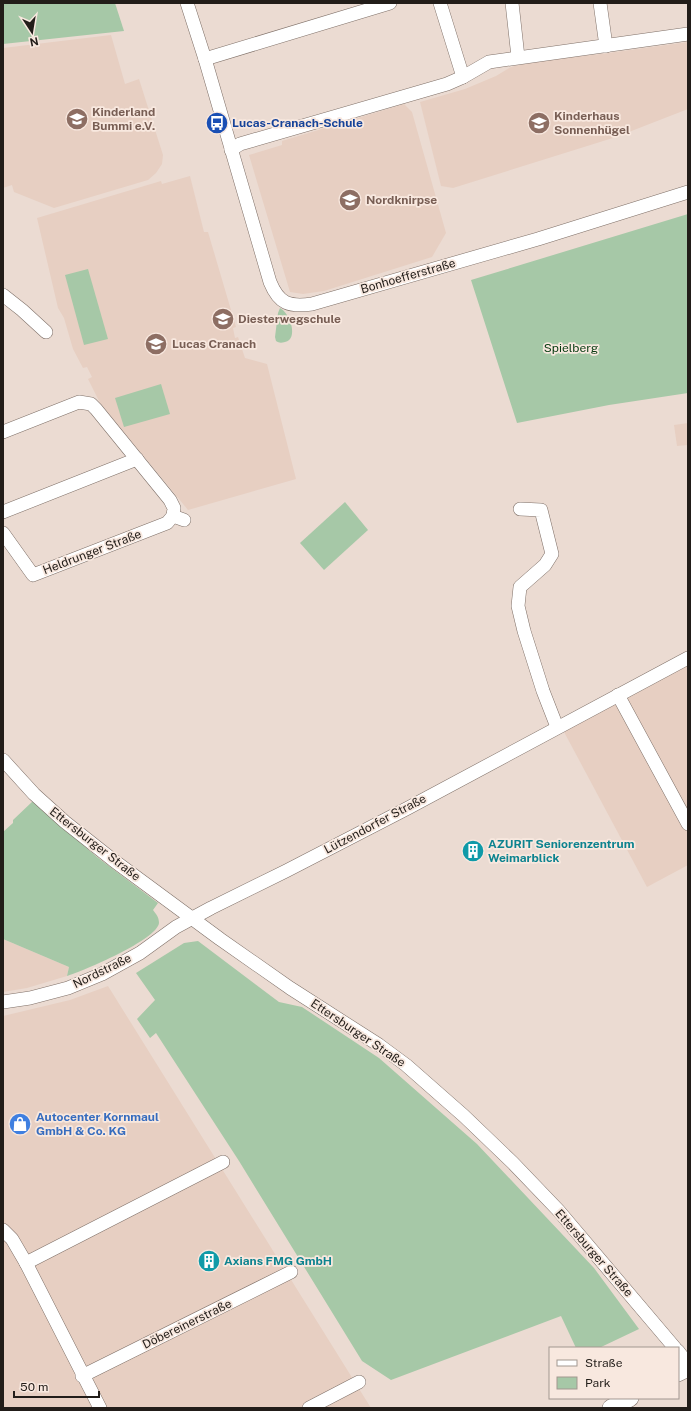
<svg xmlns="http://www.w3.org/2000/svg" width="691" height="1411" viewBox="0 0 691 1411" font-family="'Public Sans',sans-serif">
	<rect width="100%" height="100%" fill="#ebdbd2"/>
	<!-- built -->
	<g fill="#e7cfc2">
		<polygon points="111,35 125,84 139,79 163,155 162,164 156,173 148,180 54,208 14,192 12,185 3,188 3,48"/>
		<polygon points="688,42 688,109 616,137 453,188 441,186 420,102 465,89 496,76 511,67 536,61 601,54"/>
		<polygon points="404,104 412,112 446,233 432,257 324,291 303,294 290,292 249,155 282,145 282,141"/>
		<polygon points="190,176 204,232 208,232 236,327 233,328 235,338 238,337 245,358 267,364 296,479 188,510 100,403 88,379 92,377 87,367 83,368 73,349 64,318 58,308 37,218 161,181 162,184"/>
		<polygon points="688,423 688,445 677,446 674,425"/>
		<polygon points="688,663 688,865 647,887 563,730"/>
		<polygon points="3,939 69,967 67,976 27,988 3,992"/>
		<polygon points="108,986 371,1408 3,1408 3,1016 70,1000"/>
	</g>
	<!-- green -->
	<g fill="#a6c8a7">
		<polygon points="3,3 115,3 124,31 3,44"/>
		<polygon points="688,214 688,393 609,405 517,423 471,280"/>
		<polygon points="88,269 108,339 84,345 65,275"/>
		<path d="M280,308C290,313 299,339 285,342C281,343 279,343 276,341L275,337L278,313Z"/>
		<polygon points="161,384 170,414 124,427 115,398"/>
		<polygon points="345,502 368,530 324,570 300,543"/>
		<path d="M33,801L97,857L158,903L153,910C156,914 159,917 159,923C157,940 83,971 67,976L69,967L3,939V832L13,823V820Z"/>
		<polygon points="198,941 279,1002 302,1007 379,1058 477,1144 594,1268 639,1329 599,1348 576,1348 561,1316 391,1380 362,1361 239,1161 156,1033 150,1038 137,1019 155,1000 136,973 184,943"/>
	</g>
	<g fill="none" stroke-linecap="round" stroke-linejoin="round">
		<!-- minor casing -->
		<g stroke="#7f7068" stroke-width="14">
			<g id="minor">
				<path d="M187,3L205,59L270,282C279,304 289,307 312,304L538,239L688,192"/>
				<polyline points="440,3 463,77"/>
				<polyline points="512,3 518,57"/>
				<polyline points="600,3 606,46"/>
				<polyline points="205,59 390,3"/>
				<polyline points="231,150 240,144 447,84 463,77 489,62 688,34"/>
				<polyline points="3,295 22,310 46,332"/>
				<polyline points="3,432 79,402 91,404 96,409 170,500 174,508 173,516"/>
				<polyline points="520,509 541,510 552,554 545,565 520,587 518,606 524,631 543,691 557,727"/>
				<polyline points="3,512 137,459"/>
				<polyline points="3,533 33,575 167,523 173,516 184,520"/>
				<polyline points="618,695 688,824"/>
				<polyline points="3,760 34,794 65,822 113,860 220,939 290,988 379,1045 406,1065 464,1116 513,1163 558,1210 675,1348"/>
				<polyline points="3,1002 30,998 68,988 102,974 140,953 176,927 211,908 286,871 408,808 688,658"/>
				<polyline points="3,1230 12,1239 26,1263 100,1408"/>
				<polyline points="26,1263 223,1162"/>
				<polyline points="678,1351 688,1364"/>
				<polyline points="82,1376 291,1272"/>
				<polyline points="309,1408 359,1382"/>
			</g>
		</g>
		<!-- major casing -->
		<g stroke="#7f7068" stroke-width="18">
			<g id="major">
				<polyline points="678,1373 688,1368"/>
				<polyline points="611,1408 630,1398"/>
			</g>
		</g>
		<!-- minor -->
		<use href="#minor" stroke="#fff" stroke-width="13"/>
		<!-- major -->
		<use href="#major" stroke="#fff" stroke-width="17"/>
	</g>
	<!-- icons -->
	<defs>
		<g id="school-disc" transform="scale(1.15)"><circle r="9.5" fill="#8d6e63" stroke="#f8e8df"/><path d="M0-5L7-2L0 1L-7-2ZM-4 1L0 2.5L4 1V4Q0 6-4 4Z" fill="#fff"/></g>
		<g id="bus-disc" transform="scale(1.15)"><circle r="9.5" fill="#1a4fb4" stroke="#f8e8df"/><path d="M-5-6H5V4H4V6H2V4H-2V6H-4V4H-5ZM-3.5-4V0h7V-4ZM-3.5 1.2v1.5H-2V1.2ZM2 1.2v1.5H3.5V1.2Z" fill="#fff"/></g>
		<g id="building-disc" transform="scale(1.15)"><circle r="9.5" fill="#0f9aa8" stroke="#f8e8df"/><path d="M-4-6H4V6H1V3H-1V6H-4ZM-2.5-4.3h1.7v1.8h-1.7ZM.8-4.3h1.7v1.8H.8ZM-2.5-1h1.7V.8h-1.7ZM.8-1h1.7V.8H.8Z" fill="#fff"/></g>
		<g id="shop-disc" transform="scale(1.15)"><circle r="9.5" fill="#3f7fe0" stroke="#f8e8df"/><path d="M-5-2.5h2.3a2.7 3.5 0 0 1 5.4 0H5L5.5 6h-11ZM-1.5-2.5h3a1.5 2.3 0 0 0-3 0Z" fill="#fff"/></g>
	</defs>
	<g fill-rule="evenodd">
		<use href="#school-disc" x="77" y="119"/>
		<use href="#bus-disc" x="217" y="123"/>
		<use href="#school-disc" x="539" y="123"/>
		<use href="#school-disc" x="350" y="200"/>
		<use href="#school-disc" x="223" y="319"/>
		<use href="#school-disc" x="156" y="344"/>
		<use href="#building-disc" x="473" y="851"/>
		<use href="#shop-disc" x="20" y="1124"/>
		<use href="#building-disc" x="209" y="1261"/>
	</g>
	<g text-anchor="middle" stroke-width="3.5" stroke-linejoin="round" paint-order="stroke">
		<!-- education labels -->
		<g font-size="12" font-weight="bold" fill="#785e54" stroke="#f8e8df" text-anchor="start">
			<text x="92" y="116">Kinderland<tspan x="92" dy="14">Bummi e.V.</tspan></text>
			<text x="554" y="120">Kinderhaus<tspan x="554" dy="14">Sonnenhügel</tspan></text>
			<text x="366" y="204">Nordknirpse</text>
			<text x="238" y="323">Diesterwegschule</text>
			<text x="172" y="348">Lucas Cranach</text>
		</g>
		<!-- transit labels -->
		<g font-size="12" font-weight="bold" fill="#164399" stroke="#f8e8df" text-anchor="start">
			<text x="232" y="127">Lucas-Cranach-Schule</text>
		</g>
		<!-- street labels -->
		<g font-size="12" fill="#221d19" stroke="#f8e8df">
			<text transform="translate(408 276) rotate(-16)" y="4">Bonhoefferstraße</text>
			<text transform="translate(92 552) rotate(-21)" y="4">Heldrunger Straße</text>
			<text transform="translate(375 824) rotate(-28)" y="4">Lützendorfer Straße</text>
			<text transform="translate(95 844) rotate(38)" y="4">Ettersburger Straße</text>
			<text transform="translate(102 971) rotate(-26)" y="4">Nordstraße</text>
			<text transform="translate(358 1033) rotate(34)" y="4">Ettersburger Straße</text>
			<text transform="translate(594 1253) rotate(49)" y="4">Ettersburger Straße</text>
			<text transform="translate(187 1324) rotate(-26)" y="4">Döbereinerstraße</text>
		</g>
		<!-- park labels -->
		<g font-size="12" fill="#053a0f" stroke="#f8e8df">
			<text x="571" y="352">Spielberg</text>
		</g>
		<!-- culture labels -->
		<g font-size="12" font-weight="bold" fill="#0d838f" stroke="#f8e8df" text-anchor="start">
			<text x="488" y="848">AZURIT Seniorenzentrum<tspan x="488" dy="14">Weimarblick</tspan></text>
			<text x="224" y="1265">Axians FMG GmbH</text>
		</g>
		<!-- shop labels -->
		<g font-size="12" font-weight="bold" fill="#366cbe" stroke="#f8e8df" text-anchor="start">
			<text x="36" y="1121">Autocenter Kornmaul<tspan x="36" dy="14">GmbH &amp; Co. KG</tspan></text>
		</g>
	</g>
	<!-- border -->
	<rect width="691" height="1411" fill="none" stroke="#221d19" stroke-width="8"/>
	<!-- legend -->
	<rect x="549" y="1347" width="130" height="52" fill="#f8e8df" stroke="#a29790"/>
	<rect x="557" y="1360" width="20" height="6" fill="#ffffff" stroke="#a29790"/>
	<text x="585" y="1367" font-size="12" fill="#221d19">Straße</text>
	<rect x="557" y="1377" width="20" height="12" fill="#a6c8a7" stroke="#a29790"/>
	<text x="585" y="1387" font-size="12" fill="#221d19">Park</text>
	<!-- north arrow -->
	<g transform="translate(32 32) rotate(168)" stroke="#f8e8df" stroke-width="3" paint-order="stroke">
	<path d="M0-3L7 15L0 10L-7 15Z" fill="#221d19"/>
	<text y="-6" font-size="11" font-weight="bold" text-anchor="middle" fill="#221d19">N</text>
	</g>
	<!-- scale -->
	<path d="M14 1391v6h85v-6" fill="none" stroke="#221d19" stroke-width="2"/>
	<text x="20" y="1391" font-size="12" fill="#221d19" stroke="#f8e8df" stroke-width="3" paint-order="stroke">50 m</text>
</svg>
